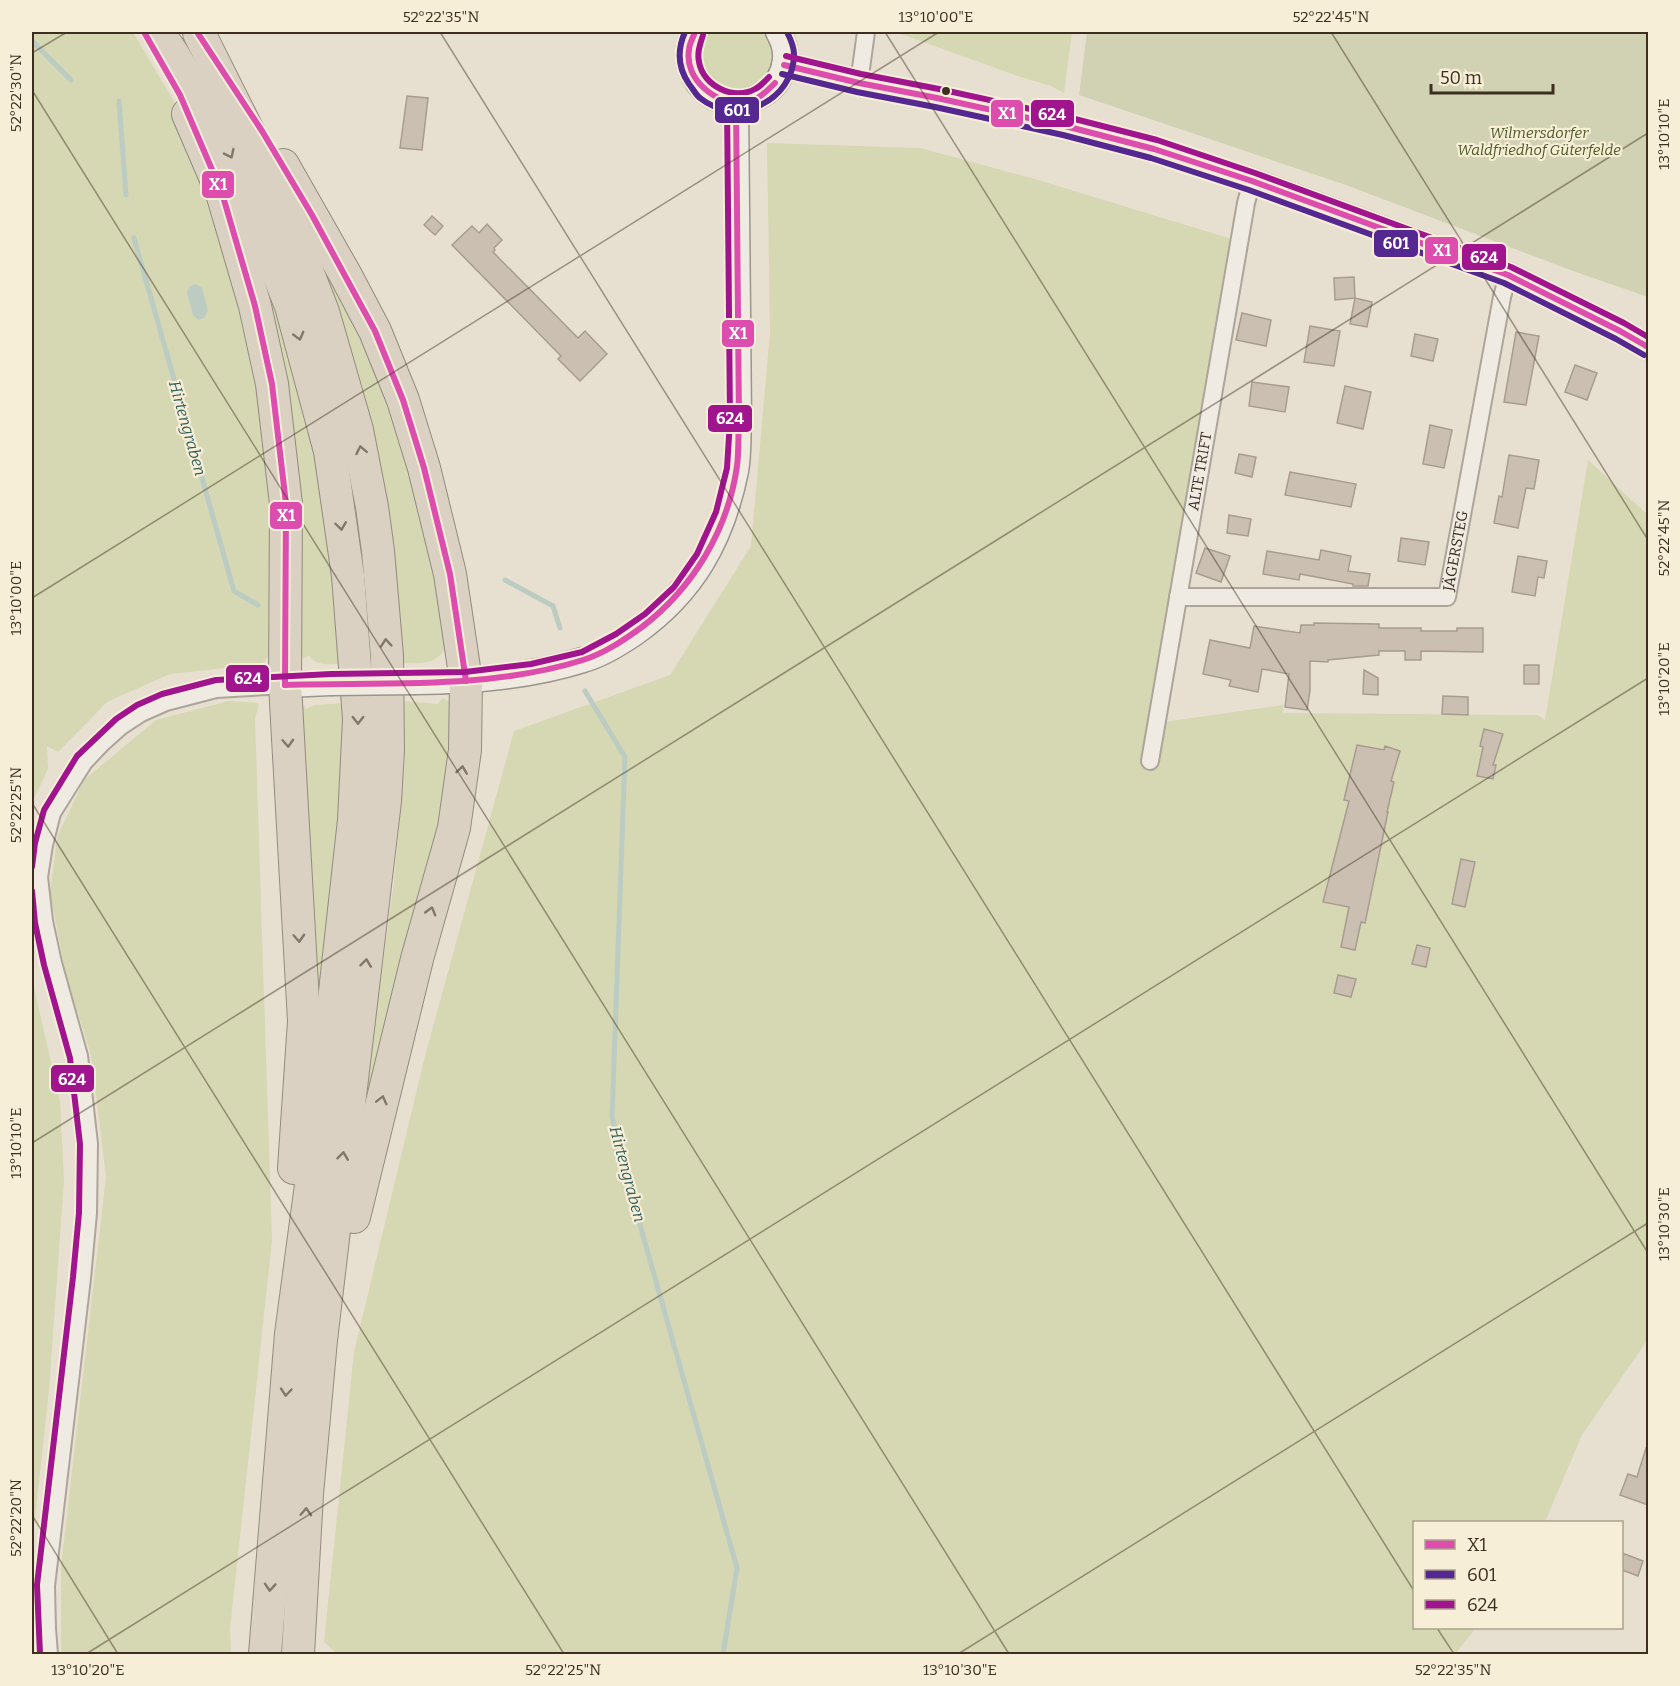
<svg xmlns="http://www.w3.org/2000/svg" width="1680" height="1686" viewBox="0 0 1680 1686" font-family="Bitter,serif">
	<rect width="100%" height="100%" fill="#e7e0d1"/>
	<!-- green -->
	<g fill="#d6d7b3">
		<polygon points="32,32 133,32 183,117 255,345 272,480 276,647 262,664 170,674 107,702 58,752 47,746 48,769 32,803"/>
		<polygon points="706,32 769,32 777,56 760,89 724,94 699,66 701,39"/>
		<polygon points="888,32 1072,32 1064,93 1051,86 1021,77 895,32"/>
		<polygon points="767,143 920,148 1035,179 1235,240 1157,723 1283,705 1283,713 1538,715 1545,720 1588,460 1648,515 1648,1339 1582,1435 1545,1522 1414,1522 1414,1628 1476,1628 1455,1654 337,1654 324,1642 354,1352 425,1056 514,731 670,675 751,546 770,333"/>
		<path d="M232,197L281,321L314,441L331,536L343,664C330,664 318,667 309,656L300,660Z"/>
		<path d="M304,218L407,429L451,650H444C436,665 418,663 403,663L383,479L362,385L340,313Z"/>
		<polygon points="443,698 449,702 454,712 456,779 358,1150 394,881 405,764 404,701 438,704"/>
		<polygon points="229,701 259,703 255,719 272,1241 230,1629 231,1654 61,1654 61,1566 106,1177 91,1055 65,971 50,893 57,837 84,780 156,720"/>
		<polygon points="302,703 306,709 315,705 345,703 344,776 308,1094 299,707"/>
		<polygon points="32,979 60,1101 64,1180 49,1390 34,1528 34,1654 32,1654"/>
	</g>
	<!-- cemetery -->
	<polygon fill="#d1d1b3" points="1087,32 1648,32 1648,297 1573,271 1346,185 1079,95"/>
	<!-- water -->
	<polygon fill="#bcccc2" points="196,284 202,288 208,311 204,318 198,320 193,315 187,292 190,286"/>
	<g fill="none" stroke-linecap="round" stroke-linejoin="round">
		<!-- stream -->
		<g stroke="#bcccc2" stroke-width="5">
			<polyline points="32,41 71,80"/>
			<polyline points="119,101 126,195"/>
			<polyline points="134,238 234,591 258,605"/>
			<polyline points="505,580 553,606 560,628"/>
			<polyline points="585,691 625,757 612,1116 618,1147 737,1568 723,1654"/>
		</g>
	</g>
	<!-- building -->
	<g fill="#cbbfb2" stroke="#a89c90" stroke-width="1.5">
		<polygon points="407,96 428,98 422,150 400,148"/>
		<polygon points="432,216 443,226 435,235 424,225"/>
		<polygon points="487,224 502,240 494,248 495,250 493,252 578,338 585,331 607,354 580,381 558,359 561,356 452,245 472,226 479,233"/>
		<polygon points="1354,277 1355,298 1335,300 1334,278"/>
		<polygon points="1355,298 1372,302 1367,327 1350,324"/>
		<polygon points="1242,313 1271,320 1266,346 1236,340"/>
		<polygon points="1310,326 1340,331 1334,366 1304,362"/>
		<polygon points="1516,332 1539,336 1526,405 1504,402"/>
		<polygon points="1415,334 1438,339 1433,361 1411,356"/>
		<polygon points="1575,365 1597,373 1587,400 1565,392"/>
		<polygon points="1252,382 1289,387 1285,412 1249,406"/>
		<polygon points="1345,386 1371,392 1363,429 1337,423"/>
		<polygon points="1430,425 1452,430 1444,468 1423,464"/>
		<polygon points="1239,454 1256,457 1252,477 1235,473"/>
		<polygon points="1509,455 1539,460 1534,489 1526,488 1518,528 1494,523 1499,496 1502,497"/>
		<polygon points="1290,472 1356,484 1351,507 1285,495"/>
		<polygon points="1229,515 1251,519 1248,536 1227,533"/>
		<polygon points="1401,538 1429,542 1425,565 1398,561"/>
		<polygon points="1205,548 1230,556 1221,582 1196,573"/>
		<polygon points="1321,550 1351,556 1348,571 1370,574 1368,586 1353,586 1353,584 1300,574 1299,580 1263,574 1267,551 1319,560"/>
		<polygon points="1518,556 1547,561 1544,578 1538,577 1535,596 1512,592"/>
		<polygon points="1314,623 1379,624 1379,628 1421,628 1421,631 1457,631 1457,628 1483,628 1483,652 1421,651 1421,660 1405,660 1405,651 1379,651 1379,655 1328,660 1328,662 1310,661 1310,690 1307,710 1285,707 1289,674 1262,669 1258,692 1229,686 1231,680 1203,674 1210,640 1250,648 1254,626 1300,633 1301,625 1314,625"/>
		<rect x="1524" y="665" width="15" height="19"/>
		<polygon points="1364,670 1378,678 1378,695 1363,694"/>
		<polygon points="1443,696 1468,697 1468,715 1442,714"/>
		<polygon points="1484,729 1503,734 1493,765 1496,765 1493,779 1477,776 1483,747 1480,746"/>
		<polygon points="1357,745 1384,750 1385,746 1400,751 1391,781 1394,782 1387,812 1388,812 1365,923 1361,922 1355,950 1341,947 1349,907 1323,902 1349,801 1344,800"/>
		<polygon points="1461,859 1475,862 1465,907 1452,904"/>
		<polygon points="1417,945 1430,948 1426,967 1412,964"/>
		<polygon points="1338,975 1356,979 1351,997 1334,993"/>
		<polygon points="1646,1448 1648,1449 1648,1505 1620,1495 1628,1474 1637,1477"/>
		<polygon points="1622,1553 1643,1561 1638,1576 1622,1570"/>
	</g>
	<g fill="none" stroke-linecap="round" stroke-linejoin="round">
		<!-- street casing -->
		<g stroke="#ada599" stroke-width="20">
			<g id="street">
				<polyline points="859,83 866,32"/>
				<path id="s1" d="M1178,597H1447L1502,297L1508,275"/>
				<path id="s2" d="M1150,761L1246,203L1252,181"/>
				<polyline points="49,1654 47,1629 46,1586 82,1278 88,1213 89,1144 79,1056 53,963 44,921 39,877 44,845 52,813 84,762 102,743 121,726 141,713 166,702 216,689 285,685"/>
			</g>
		</g>
		<!-- secondary casing -->
		<g stroke="#9c958a" stroke-width="27">
			<g id="secondary">
				<path d="M695,32C688,43 686,59 692,72C721,136 811,88 778,32"/>
				<polyline points="784,65 859,83 937,98 1065,126 1154,149 1252,181 1508,275 1620,331 1648,347"/>
				<path d="M416,682C472,681 529,677 583,660C601,655 619,644 635,633C693,592 722,540 736,471C739,455 738,438 739,421L736,103"/>
				<polyline points="285,685 331,683"/>
			</g>
		</g>
		<!-- highway casing -->
		<g stroke="#928b80" stroke-width="34">
			<g id="highway">
				<polyline points="158,32 174,56 231,155 291,306 330,451 348,576 359,719 354,820 326,1073 291,1334 265,1654"/>
				<polyline points="199,33 270,175 323,312 357,430 372,507 378,551 387,656 388,751 385,801 321,1340 307,1494 298,1654"/>
				<polyline points="188,114 222,193 255,306 272,384 286,504 285,685 304,1021 294,1168"/>
				<polyline points="283,165 345,274 375,331 403,400 424,468 450,574 466,681 465,750 454,828 417,959 354,1217"/>
			</g>
		</g>
		<!-- street -->
		<use href="#street" stroke="#efebe3" stroke-width="16"/>
		<!-- secondary -->
		<use href="#secondary" stroke="#efebe3" stroke-width="24"/>
		<!-- highway -->
		<use href="#highway" stroke="#dad1c2" stroke-width="32"/>
		<!-- secondary-bridge casing -->
		<g stroke="#9c958a" stroke-width="27" stroke-linecap="butt">
			<polyline id="secondary-bridge" points="331,683 416,682"/>
		</g>
		<!-- secondary-bridge -->
		<use href="#secondary-bridge" stroke="#efebe3" stroke-width="24"/>
		<!-- bus-1 casing -->
		<g stroke="#f7eed8" stroke-width="10">
			<g id="bus-1">
				<polyline points="144,32 180,95 222,193 255,306 272,384 286,504 285,685"/>
				<polyline points="197,32 262,131 312,215 375,331 403,400 424,468 450,574 466,681"/>
				<path d="M695,32C693,38 689,44 689,50C684,79 716,105 743,103C757,101 766,92 775,83"/>
				<polyline points="784,65 859,83 937,98 1065,126 1154,149 1252,181 1508,275 1620,331 1648,347"/>
				<path d="M285,685C384,682 487,690 583,660C605,653 624,640 642,627C693,588 728,530 737,466C739,451 738,436 739,421L736,103"/>
			</g>
		</g>
		<!-- bus-2 casing -->
		<g stroke="#f7eed8" stroke-width="10">
			<g id="bus-2">
				<path d="M685,32C677,50 678,68 689,84C693,89 696,95 700,98C737,128 794,101 794,54C794,46 790,38 787,32"/>
				<polyline points="782,74 857,92 935,107 1063,135 1151,158 1249,190 1504,283 1616,339 1644,355"/>
			</g>
		</g>
		<!-- bus-3 casing -->
		<g stroke="#f7eed8" stroke-width="10">
			<g id="bus-3">
				<path d="M703,35C700,45 697,52 699,62C703,86 734,101 755,89C760,87 765,81 769,77"/>
				<polyline points="786,56 861,74 939,89 1067,117 1157,140 1255,173 1511,267 1624,323 1648,337"/>
				<polyline points="32,867 35,843 44,810 77,756 116,719 137,705 162,694 216,680 331,674 465,672 531,664 582,652 616,634 645,614 674,587 697,554 716,512 727,468 730,421 727,103"/>
				<polyline points="32,891 35,923 44,965 70,1058 80,1144 79,1213 73,1277 37,1585 40,1654"/>
			</g>
		</g>
		<!-- bus-1 -->
		<use href="#bus-1" stroke="#dd4dae" stroke-width="6"/>
		<!-- bus-2 -->
		<use href="#bus-2" stroke="#542791" stroke-width="6"/>
		<!-- bus-3 -->
		<use href="#bus-3" stroke="#a0148e" stroke-width="6"/>
	</g>
	<!-- one-way arrows -->
	<defs><path id="oneway-chevron" d="M-2-3.5L2.5 0L-2 3.5" fill="none" stroke-width="1.6" stroke-linecap="round" stroke-linejoin="round" transform="scale(1.5)"/></defs>
	<g stroke="#847769">
		<use href="#oneway-chevron" transform="translate(230 154) rotate(64)"/>
		<use href="#oneway-chevron" transform="translate(299 336) rotate(75)"/>
		<use href="#oneway-chevron" transform="translate(361 450) rotate(-101)"/>
		<use href="#oneway-chevron" transform="translate(341 526) rotate(82)"/>
		<use href="#oneway-chevron" transform="translate(386 643) rotate(-95)"/>
		<use href="#oneway-chevron" transform="translate(358 720) rotate(90)"/>
		<use href="#oneway-chevron" transform="translate(288 743) rotate(87)"/>
		<use href="#oneway-chevron" transform="translate(462 770) rotate(-82)"/>
		<use href="#oneway-chevron" transform="translate(431 911) rotate(-74)"/>
		<use href="#oneway-chevron" transform="translate(299 938) rotate(87)"/>
		<use href="#oneway-chevron" transform="translate(366 963) rotate(-83)"/>
		<use href="#oneway-chevron" transform="translate(382 1100) rotate(-76)"/>
		<use href="#oneway-chevron" transform="translate(343 1156) rotate(-83)"/>
		<use href="#oneway-chevron" transform="translate(286 1392) rotate(95)"/>
		<use href="#oneway-chevron" transform="translate(306 1512) rotate(-87)"/>
		<use href="#oneway-chevron" transform="translate(270 1587) rotate(94)"/>
	</g>
	<!-- ticks -->
	<path fill="none" stroke="#3d2e20" stroke-width="1.5" stroke-opacity="0.45" d="M440,32L1414,1591M885,32L1648,1253M1331,32L1648,540M32,53L67,32M32,90L1009,1654M32,598L939,32M32,803L564,1654M32,1143L1648,133M32,1515L118,1654M1437,1628L1454,1654M86,1654L1648,678M958,1654L1648,1223"/>
	<!-- markers -->
	<circle fill="#3d2e20" stroke="#f7eed8" stroke-width="2" cx="946" cy="91" r="5"/>
	<g text-anchor="middle" stroke-width="4.5" stroke-linejoin="round" paint-order="stroke">
		<!-- park labels -->
		<g font-size="15" font-style="italic" fill="#4d5a26" stroke="#f7eed8">
			<text x="1539" y="138">Wilmersdorfer<tspan x="1539" dy="17">Waldfriedhof Güterfelde</tspan></text>
		</g>
		<!-- street labels -->
		<g font-size="15" fill="#3d2e20" stroke="#f7eed8">
			<text dy="5" stroke="none"><textPath href="#s2" startOffset="294">ALTE TRIFT</textPath></text>
			<text dy="5" stroke="none"><textPath href="#s1" startOffset="316">JÄGERSTEG</textPath></text>
		</g>
		<!-- water labels -->
		<g font-size="16" font-style="italic" fill="#2f5d5a" stroke="#f7eed8">
			<text transform="translate(188 428) rotate(74)" y="6">Hirtengraben</text>
			<text transform="translate(628 1174) rotate(75)" y="6">Hirtengraben</text>
		</g>
	</g>
	<g stroke="#f7eed8" stroke-width="2">
		<rect x="714" y="96" width="46" height="28" rx="6" fill="#542791"/>
		<rect x="990" y="99" width="34" height="29" rx="6" fill="#dd4dae"/>
		<rect x="1030" y="99" width="45" height="29" rx="6" fill="#a0148e"/>
		<rect x="201" y="170" width="34" height="29" rx="6" fill="#dd4dae"/>
		<rect x="1373" y="229" width="46" height="29" rx="6" fill="#542791"/>
		<rect x="1424" y="236" width="35" height="29" rx="6" fill="#dd4dae"/>
		<rect x="1461" y="243" width="46" height="28" rx="6" fill="#a0148e"/>
		<rect x="721" y="319" width="34" height="29" rx="6" fill="#dd4dae"/>
		<rect x="707" y="404" width="46" height="29" rx="6" fill="#a0148e"/>
		<rect x="269" y="501" width="34" height="29" rx="6" fill="#dd4dae"/>
		<rect x="225" y="664" width="45" height="29" rx="6" fill="#a0148e"/>
		<rect x="50" y="1064" width="45" height="29" rx="6" fill="#a0148e"/>
	</g>
	<g font-size="16" text-anchor="middle" font-weight="bold" fill="#fff">
		<text x="737" y="116">601</text>
		<text x="1007" y="119">X1</text>
		<text x="1052" y="120">624</text>
		<text x="218" y="190">X1</text>
		<text x="1396" y="249">601</text>
		<text x="1442" y="256">X1</text>
		<text x="1484" y="263">624</text>
		<text x="738" y="339">X1</text>
		<text x="730" y="424">624</text>
		<text x="286" y="521">X1</text>
		<text x="248" y="684">624</text>
		<text x="72" y="1085">624</text>
	</g>
	<!-- border -->
	<rect width="1680" height="1686" fill="none" stroke="#f7eed8" stroke-width="66"/>
	<!-- legend -->
	<rect x="1413" y="1521" width="210" height="108" fill="#f7eed8" stroke="#ada18e" stroke-width="1.5"/>
	<rect x="1425" y="1540" width="30" height="9" fill="#dd4dae" stroke="#ada18e" stroke-width="1.5"/>
	<text x="1467" y="1551" font-size="18" fill="#3d2e20">X1</text>
	<rect x="1425" y="1570" width="30" height="9" fill="#542791" stroke="#ada18e" stroke-width="1.5"/>
	<text x="1467" y="1581" font-size="18" fill="#3d2e20">601</text>
	<rect x="1425" y="1600" width="30" height="9" fill="#a0148e" stroke="#ada18e" stroke-width="1.5"/>
	<text x="1467" y="1611" font-size="18" fill="#3d2e20">624</text>
	<!-- scale -->
	<path d="M1431 84v9h122v-9" fill="none" stroke="#3d2e20" stroke-width="3"/>
	<text x="1440" y="84" font-size="18" fill="#3d2e20" stroke="#f7eed8" stroke-width="4.5" paint-order="stroke">50 m</text>
	<rect x="33" y="33" width="1614" height="1620" fill="none" stroke="#3d2e20" stroke-width="2"/>
	<g font-size="15" text-anchor="middle" fill="#3d2e20">
		<text x="441" y="22">52°22'35"N</text>
		<text x="936" y="22">13°10'00"E</text>
		<text x="1331" y="22">52°22'45"N</text>
		<text transform="translate(16 93) rotate(-90)" y="5">52°22'30"N</text>
		<text transform="translate(1664 134) rotate(-90)" y="5">13°10'10"E</text>
		<text transform="translate(1664 538) rotate(-90)" y="5">52°22'45"N</text>
		<text transform="translate(16 598) rotate(-90)" y="5">13°10'00"E</text>
		<text transform="translate(1664 679) rotate(-90)" y="5">13°10'20"E</text>
		<text transform="translate(16 805) rotate(-90)" y="5">52°22'25"N</text>
		<text transform="translate(16 1143) rotate(-90)" y="5">13°10'10"E</text>
		<text transform="translate(1664 1224) rotate(-90)" y="5">13°10'30"E</text>
		<text transform="translate(16 1518) rotate(-90)" y="5">52°22'20"N</text>
		<text x="88" y="1675">13°10'20"E</text>
		<text x="563" y="1675">52°22'25"N</text>
		<text x="960" y="1675">13°10'30"E</text>
		<text x="1453" y="1675">52°22'35"N</text>
	</g>
</svg>
